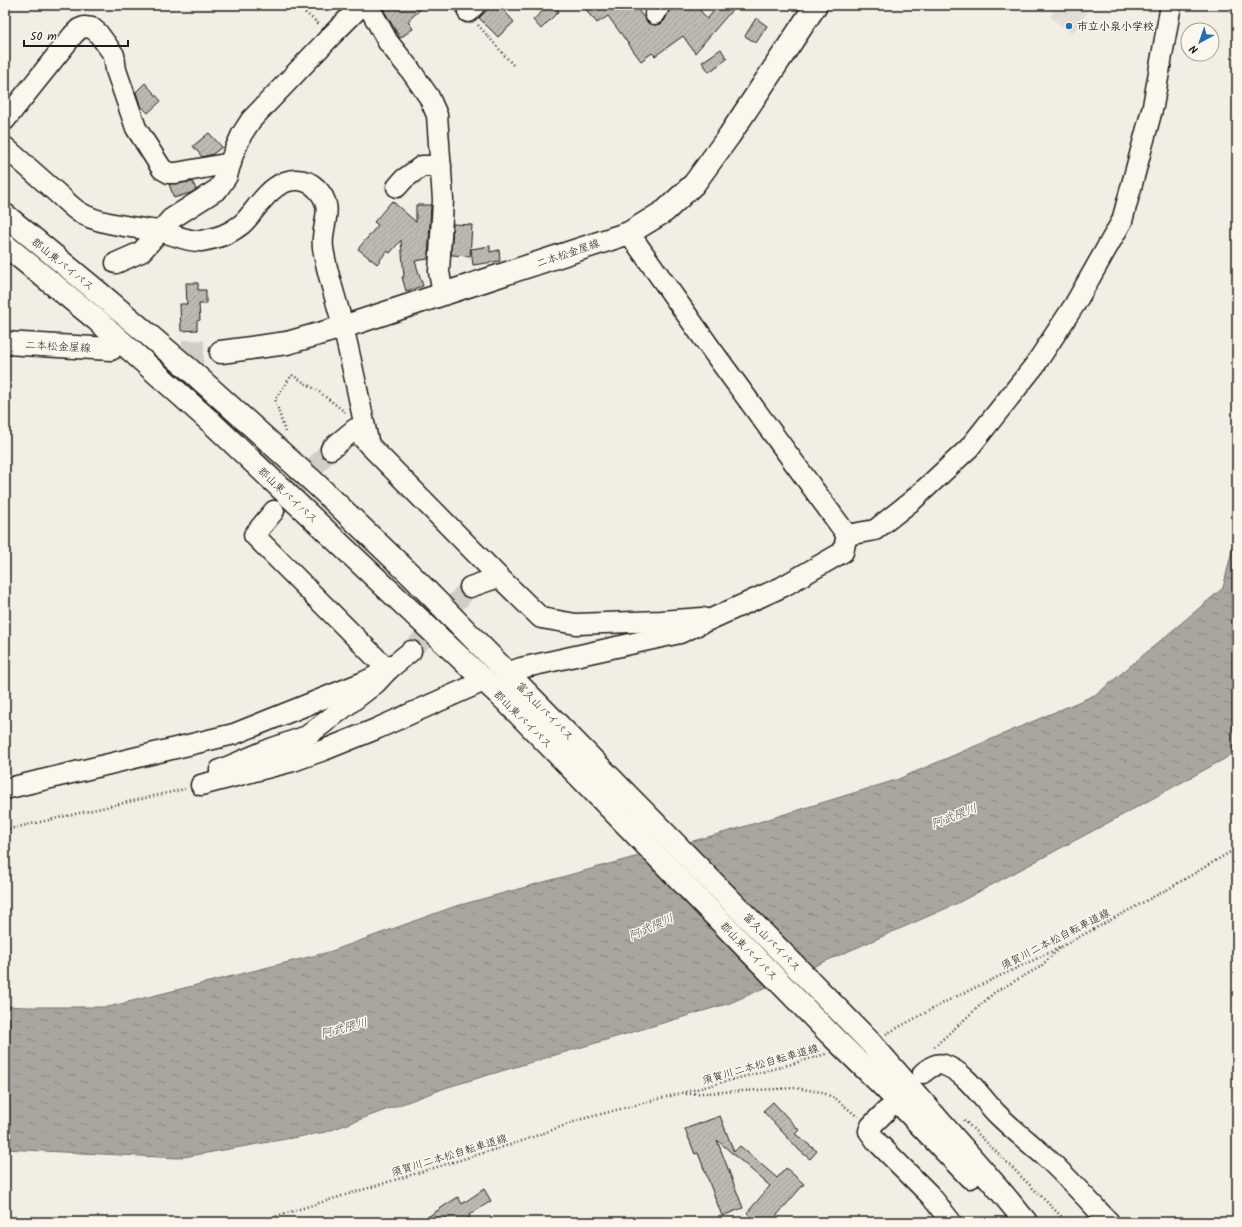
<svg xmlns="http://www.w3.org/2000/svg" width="1242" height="1227" viewBox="0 0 1242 1227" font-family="Kalam,'Klee One',sans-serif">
	<defs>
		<pattern id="water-ripples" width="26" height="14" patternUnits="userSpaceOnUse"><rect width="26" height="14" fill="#a9a6a0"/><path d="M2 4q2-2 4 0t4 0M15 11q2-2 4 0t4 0" fill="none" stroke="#898682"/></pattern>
		<pattern id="building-hatch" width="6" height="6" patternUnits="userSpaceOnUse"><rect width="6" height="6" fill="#bdbab1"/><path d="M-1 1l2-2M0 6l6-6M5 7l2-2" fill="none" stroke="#a29f98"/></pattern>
	</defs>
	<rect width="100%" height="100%" fill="#f2eee4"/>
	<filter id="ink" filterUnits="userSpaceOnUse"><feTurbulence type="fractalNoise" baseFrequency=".025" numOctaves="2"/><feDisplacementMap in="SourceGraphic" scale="8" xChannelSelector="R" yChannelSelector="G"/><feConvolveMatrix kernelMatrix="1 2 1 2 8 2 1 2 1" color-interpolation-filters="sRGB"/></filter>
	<g filter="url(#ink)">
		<!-- built -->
		<polygon fill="#e2ded5" points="1045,5 1093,5 1072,34 1050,17 1054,12"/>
		<!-- water -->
		<polygon fill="url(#water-ripples)" stroke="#716f6b" points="1237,529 1237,748 1226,758 1117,818 954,905 730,1003 448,1087 326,1132 178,1158 5,1149 5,1006 26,1007 108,1007 329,952 453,907 733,830 896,780 1097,694 1223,588"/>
		<!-- building -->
		<g fill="url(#building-hatch)" stroke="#1c1c1c">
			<polygon points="389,5 425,5 408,21 413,29 400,38 383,9"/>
			<polygon points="492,5 498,10 501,7 514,22 498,37 479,18"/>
			<polygon points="549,5 553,5 559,11 541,29 533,20"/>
			<polygon points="583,5 634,5 648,23 655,25 661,24 665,20 671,5 696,5 707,19 719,5 726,5 732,10 695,53 683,36 655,56 652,53 641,61 608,16 597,23 593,18 592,18"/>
			<polygon points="756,18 767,26 756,43 745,36"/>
			<polygon points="721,49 727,59 709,72 702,62"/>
			<polygon points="145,83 161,101 148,113 140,105 136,92"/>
			<polygon points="209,133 222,147 213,154 202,157 193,146"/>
			<polygon points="193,182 196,190 190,193 174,198 169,184"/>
			<polygon points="392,201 416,222 416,205 431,205 428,259 415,261 423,286 406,291 402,277 404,277 401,240 390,253 387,251 377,264 358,249 378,225 374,222"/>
			<polygon points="453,224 472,225 470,256 451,255"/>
			<polygon points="490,246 490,252 499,250 500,261 473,265 471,249"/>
			<polygon points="186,283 198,283 198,290 206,290 206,304 199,304 200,320 197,321 197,330 181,331 180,304 187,304"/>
			<polygon points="773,1102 799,1130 795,1134 817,1151 810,1159 800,1151 763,1111"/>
			<polygon points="720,1116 734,1152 740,1146 777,1178 786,1168 804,1184 771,1222 758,1222 747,1213 770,1186 717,1140 743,1208 722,1216 698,1153 695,1154 685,1129"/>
			<polygon points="484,1189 491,1201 469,1215 470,1217 462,1222 420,1222 458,1197 462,1204"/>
		</g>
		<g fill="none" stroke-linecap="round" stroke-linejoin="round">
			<!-- minor-tunnel -->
			<g stroke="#d2cec6" stroke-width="20" stroke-dasharray="20 10" stroke-linecap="butt">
				<polyline points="274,511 331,449"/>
				<polyline points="411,651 470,587"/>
			</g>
			<!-- major-tunnel -->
			<polyline stroke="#d2cec6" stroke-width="22" stroke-dasharray="22 11" stroke-linecap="butt" points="116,349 221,352"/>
			<!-- minor casing -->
			<g stroke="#1c1c1c" stroke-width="23">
				<g id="minor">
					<polyline points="368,5 388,42 411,71 429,97 437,115 443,200 439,272 443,294"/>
					<polyline points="468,12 475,5"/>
					<polyline points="655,14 660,5"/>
					<polyline points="5,120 73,35 79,29 84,27 92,28 98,33 114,55 116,70 136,128 162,169 169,173 176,173 231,163"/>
					<path d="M5,147C22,162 40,178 57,193C64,199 71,207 79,212C100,225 134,227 158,231C172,233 186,242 201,241C215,239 231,233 242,224C254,213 262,196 276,187C288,178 305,177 316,188C337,208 320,225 323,248C327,275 337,301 343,327C353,366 360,406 369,445"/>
					<polyline points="397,187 404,179 422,166 441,166"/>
					<polyline points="629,233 711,349 847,535"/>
					<polyline points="116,263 141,252 171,219 218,189 227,176 233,154 242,134 251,120 332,35 362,5"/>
					<polyline points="331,449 355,429 369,445 499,577 541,618 576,624 661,621 703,618"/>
					<polyline points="470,587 499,577"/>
					<polyline points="507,673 521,668 680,633 782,587 843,552 847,535 875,530 913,500 969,448 1035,365 1075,304 1122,221 1153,106 1171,5"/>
					<polyline points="220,770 270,749 307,736 376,683 388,670 411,651"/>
					<polyline points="201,785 293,761 324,750 376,729 484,681"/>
					<polyline points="5,789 234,734 364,682 388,670 254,535 274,511"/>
					<path d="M923,1073C929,1068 937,1062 944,1065C967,1073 981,1098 997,1114C1014,1131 1033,1145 1050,1161C1070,1180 1089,1201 1109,1222"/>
					<polyline points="886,1111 871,1126 869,1131 877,1142 930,1195 951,1222"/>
				</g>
			</g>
			<!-- major casing -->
			<g stroke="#1c1c1c" stroke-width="25">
				<g id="major">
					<polyline points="5,343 111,349"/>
					<polyline points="221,352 287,343 343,327 629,233 665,211 694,184 729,136 816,5"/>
				</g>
			</g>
			<!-- highway casing -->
			<g stroke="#1c1c1c" stroke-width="25">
				<g id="highway">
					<polyline points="5,215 98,292 190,370 316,484 413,577 869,1041 998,1188 1026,1222"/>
					<polyline points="5,245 97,320 213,424 507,702 830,1034 884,1087 970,1177"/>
				</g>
			</g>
			<!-- path -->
			<g stroke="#1c1c1c" stroke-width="2.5" stroke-dasharray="1 3" stroke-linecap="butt">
				<polyline points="296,5 319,24"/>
				<polyline points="478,25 514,66"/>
				<polyline points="285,432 275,399 292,375 318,391 345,412"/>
				<polyline points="5,830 185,789"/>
				<polyline points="886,1034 949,1000 1057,949 1168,889 1237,848"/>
				<polyline points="934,1047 995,992 1040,967 1060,948"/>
				<polyline points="686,1094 795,1088 822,1092 836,1099 858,1117"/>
				<polyline points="964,1120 1067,1222"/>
				<polyline points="257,1222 519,1142 582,1119 781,1067 826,1054"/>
			</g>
			<!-- minor -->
			<use href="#minor" stroke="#fbf7ec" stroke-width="20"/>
			<!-- major -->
			<use href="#major" stroke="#fbf7ec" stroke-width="22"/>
			<!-- highway -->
			<use href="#highway" stroke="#fbf7ec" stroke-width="22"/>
		</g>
	</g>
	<!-- markers -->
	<circle fill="#1f6fb2" stroke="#fbf7ec" stroke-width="1.5" cx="1069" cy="26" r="4"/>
	<g text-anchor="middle" stroke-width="3" stroke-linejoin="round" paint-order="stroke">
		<!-- poi labels -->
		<g font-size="11" font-weight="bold" fill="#1c1c1c" stroke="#fbf7ec" text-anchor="start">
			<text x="1077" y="30">市立小泉小学校</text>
		</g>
		<!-- street labels -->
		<g font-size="11" fill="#1c1c1c" stroke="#fbf7ec">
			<text transform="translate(568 253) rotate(-19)" y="4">二本松金屋線</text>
			<text transform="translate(63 264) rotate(39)" y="4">郡山東バイパス</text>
			<text transform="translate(58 346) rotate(3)" y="4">二本松金屋線</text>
			<text transform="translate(288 495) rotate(43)" y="4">郡山東バイパス</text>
			<text transform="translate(545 711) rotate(46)" y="4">富久山バイパス</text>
			<text transform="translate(523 719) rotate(45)" y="4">郡山東バイパス</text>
			<text transform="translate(1055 939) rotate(-27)" y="4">須賀川二本松自転車道線</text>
			<text transform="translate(772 942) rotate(46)" y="4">富久山バイパス</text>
			<text transform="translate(749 951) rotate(46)" y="4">郡山東バイパス</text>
			<text transform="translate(760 1064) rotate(-16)" y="4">須賀川二本松自転車道線</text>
			<text transform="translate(449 1155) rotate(-17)" y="4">須賀川二本松自転車道線</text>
		</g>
		<!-- water labels -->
		<g font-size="12" font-style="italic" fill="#545351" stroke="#fbf7ec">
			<text transform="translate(954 816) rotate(-21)" y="4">阿武隈川</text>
			<text transform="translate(651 927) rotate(-24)" y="4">阿武隈川</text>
			<text transform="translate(344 1028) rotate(-15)" y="4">阿武隈川</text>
		</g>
	</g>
	<!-- margin -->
	<rect width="1242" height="1227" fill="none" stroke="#fbf7ec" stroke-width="20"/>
	<rect x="10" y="10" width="1222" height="1207" fill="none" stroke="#1c1c1c" stroke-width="1.5" filter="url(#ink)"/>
	<!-- north arrow -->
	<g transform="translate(1200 42) rotate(220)"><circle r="19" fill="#fbf7ec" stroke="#a29f99"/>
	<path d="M0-3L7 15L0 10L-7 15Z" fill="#1f6fb2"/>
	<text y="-6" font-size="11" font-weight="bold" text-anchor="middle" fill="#1c1c1c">N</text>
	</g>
	<!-- scale -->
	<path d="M24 40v6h104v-6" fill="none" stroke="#1c1c1c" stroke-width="2"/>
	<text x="30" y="40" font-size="12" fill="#1c1c1c" stroke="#fbf7ec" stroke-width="3" paint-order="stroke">50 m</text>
</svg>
